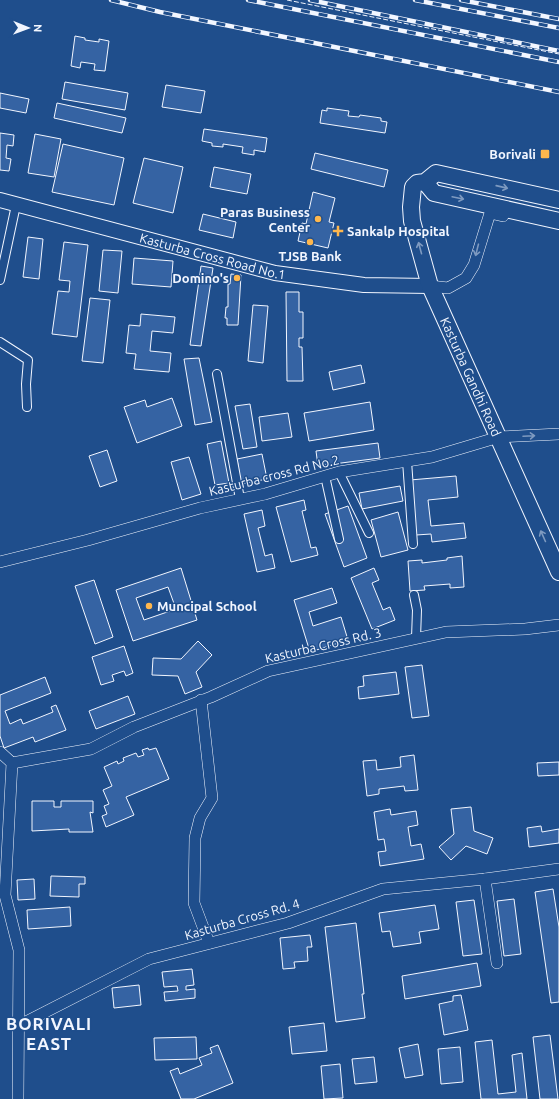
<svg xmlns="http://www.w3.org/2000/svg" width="559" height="1099" viewBox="0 0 559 1099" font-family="Ubuntu,sans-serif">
	<rect width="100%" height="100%" fill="#1f4e8c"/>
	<!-- building -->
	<g fill="#3563a3" stroke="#f2f6ff" fill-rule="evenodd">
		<polygon points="75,36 85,38 85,40 99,42 99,39 109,41 105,71 94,70 95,64 81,62 80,68 71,66"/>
		<polygon points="65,82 128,93 125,110 62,99"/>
		<polygon points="166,85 205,91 201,113 162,107"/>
		<polygon points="0,93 29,99 26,113 0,108"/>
		<polygon points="57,103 126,118 122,133 54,118"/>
		<polygon points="327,108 349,111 348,116 359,117 360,115 381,118 381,121 387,122 385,133 320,123 322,110 327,111"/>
		<polygon points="204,129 267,138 265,152 254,150 254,155 242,153 243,147 223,144 223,147 212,146 212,143 202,141"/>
		<polygon points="0,133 14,135 13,146 7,145 6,158 11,159 9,171 0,170"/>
		<polygon points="35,134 61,139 54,177 28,173"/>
		<polygon points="63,144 124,158 114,205 52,192"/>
		<polygon points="315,153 388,170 384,187 311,169"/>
		<polygon points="144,158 183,167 173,213 133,203"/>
		<polygon points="214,167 251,174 247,194 210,187"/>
		<polygon points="313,192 335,198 329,222 334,223 328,248 298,241 302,223 306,224"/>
		<polygon points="203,214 236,222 233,238 199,230"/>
		<polygon points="28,237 43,239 39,279 23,277"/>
		<polygon points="64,242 88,245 77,337 52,334 58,291 69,292 70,281 59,280"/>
		<polygon points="103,250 122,251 118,293 99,291"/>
		<polygon points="134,258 173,261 171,287 132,284"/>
		<polygon points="201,266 213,268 201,346 190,345"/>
		<polygon points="231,274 241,275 238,325 227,325 227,318 225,318 226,307 228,307 228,284 230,284"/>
		<polygon points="286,292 299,292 299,312 303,312 303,338 299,338 299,347 302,347 303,381 287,381"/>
		<polygon points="90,298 110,300 103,363 82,361"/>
		<polygon points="253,305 268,306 263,363 248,361"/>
		<polygon points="141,314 175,317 173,333 152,331 150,351 171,353 169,372 134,369 136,354 126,353 129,325 140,326"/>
		<polygon points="199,358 212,422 195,425 184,359"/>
		<polygon points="361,365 365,383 333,390 329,372"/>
		<polygon points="172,398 182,426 137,443 124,407 145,400 147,407"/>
		<polygon points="370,402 374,430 309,441 304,413"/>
		<polygon points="250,404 257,447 243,449 235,406"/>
		<polygon points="288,413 292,437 262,441 259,417"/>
		<polygon points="221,441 229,483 215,485 207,444"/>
		<polygon points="378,443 380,458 318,466 316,451"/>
		<polygon points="107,450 117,481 100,487 89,456"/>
		<polygon points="262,454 267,479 241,484 237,459"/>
		<polygon points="189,457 201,494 182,500 171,462"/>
		<polygon points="456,476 458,497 428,500 431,526 464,523 466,538 432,542 431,534 416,535 410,480"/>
		<polygon points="400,486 403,501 362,509 359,493"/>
		<polygon points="304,500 306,510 302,511 311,548 316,547 318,555 291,562 276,507"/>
		<polygon points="348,506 367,558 344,567 325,514"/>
		<polygon points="262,510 265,526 258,528 265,556 272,554 275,568 257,572 244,514"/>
		<polygon points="398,512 408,550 381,557 371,520"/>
		<polygon points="462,556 464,587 450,588 450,584 424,586 425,590 410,591 408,561 422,560 422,563 447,560 447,558"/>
		<path d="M181,568L197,620L133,641L116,590ZM168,587L176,609L144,620L136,598Z"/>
		<polygon points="374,568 379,580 372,583 383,610 390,607 395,620 372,629 351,578"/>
		<polygon points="94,580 113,637 95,644 75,586"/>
		<polygon points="332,588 337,603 309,612 313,626 341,617 348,640 310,652 294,600"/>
		<polygon points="198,641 212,655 196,672 202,687 185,694 178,676 152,675 153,658 181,659"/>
		<polygon points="124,646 133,673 126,676 124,671 112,675 114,681 101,685 92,657"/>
		<polygon points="422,665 429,716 412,718 405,667"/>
		<polygon points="396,672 399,694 359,699 358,687 364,686 363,676"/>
		<polygon points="45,677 51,693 5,711 10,724 21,719 23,724 53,712 51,707 56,705 66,730 35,742 33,737 4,748 0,736 0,695"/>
		<polygon points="128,696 135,714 96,729 89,711"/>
		<polygon points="148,748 149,750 156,748 169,779 126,797 134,815 106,827 102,816 107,814 104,806 109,804 103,790 112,786 104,767 117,761 118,764 124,761 123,758 136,753 138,757 144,755 142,750"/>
		<polygon points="414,755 418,790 405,791 404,786 379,789 379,794 367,796 363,761 376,760 377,770 401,767 400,757"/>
		<polygon points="559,762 559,775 538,776 537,763"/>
		<polygon points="32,801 54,801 54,807 61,807 61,801 93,801 93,813 90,812 93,832 69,832 69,829 32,831"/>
		<polygon points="471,807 474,831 493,838 487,854 466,846 451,860 439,847 454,834 451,809"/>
		<polygon points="390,809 391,815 416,811 418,825 408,827 411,846 421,844 424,859 380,866 378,852 386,851 384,839 378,840 374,812"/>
		<polygon points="541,826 542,832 559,829 559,843 529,847 527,828"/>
		<polygon points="51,876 85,877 85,884 79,884 79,897 50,896"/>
		<polygon points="34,879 35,899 18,900 17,880"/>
		<polygon points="553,889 559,927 559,1002 551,1003 535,892"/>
		<polygon points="514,899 521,954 504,956 497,901"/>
		<polygon points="474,900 482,954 463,956 456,902"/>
		<polygon points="435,905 439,929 419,932 421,943 393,947 390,931 382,932 379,913"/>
		<polygon points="70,907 71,926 28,929 27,910"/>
		<polygon points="356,923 364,994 362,994 365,1018 336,1022 325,927"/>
		<polygon points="310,935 312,947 307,947 308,961 294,962 295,968 283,969 280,938"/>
		<polygon points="477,963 481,986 405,999 402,976"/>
		<polygon points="192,969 194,985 186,986 186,990 195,989 195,998 165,1001 164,992 178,991 177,986 164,987 162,972"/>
		<polygon points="139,985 141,1005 114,1008 112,988"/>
		<polygon points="461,995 468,1030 444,1035 439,1004 453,1001 453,996"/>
		<polygon points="324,1023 327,1051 292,1054 289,1027"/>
		<polygon points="550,1035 558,1099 540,1099 533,1037"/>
		<polygon points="196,1037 197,1059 155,1060 154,1038"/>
		<polygon points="492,1040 498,1094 516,1092 512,1055 522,1053 527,1099 481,1099 475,1042"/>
		<polygon points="418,1044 423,1075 405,1078 399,1048"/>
		<polygon points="218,1045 233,1083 194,1099 181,1099 170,1071 178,1068 180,1074 202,1065 199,1058 212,1053 210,1048"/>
		<polygon points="460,1047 463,1082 441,1084 438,1049"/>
		<polygon points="374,1057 377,1082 355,1084 352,1059"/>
		<polygon points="340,1064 343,1098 324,1099 321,1066"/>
	</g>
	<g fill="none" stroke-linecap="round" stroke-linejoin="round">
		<!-- pedestrian casing -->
		<g stroke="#f2f6ff" stroke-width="10">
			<g id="pedestrian">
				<polyline points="0,280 16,205"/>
				<polyline points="0,342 28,360 26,384 27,407"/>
				<polyline points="217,374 240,499"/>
				<polyline points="407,461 413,544"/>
				<polyline points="339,472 369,533"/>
				<polyline points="325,476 339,539"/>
				<polyline points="414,595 417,610 416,638"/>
			</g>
		</g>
		<!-- minor casing -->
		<g stroke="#f2f6ff" stroke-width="12">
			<g id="minor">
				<polyline points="430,286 448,288 466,278 474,265 490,213 503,216"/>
				<polyline points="0,562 88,540 200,508 265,494 339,472 432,457 499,437 559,434"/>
				<polyline points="201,700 212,798 200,818 195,838 194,903 209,943"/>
				<polyline points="0,752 12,763 5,895 19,950 18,1099"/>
				<polyline points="12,763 91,749 134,727 211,697 268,671 446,632 525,629 559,625"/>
				<polyline points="485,879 497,963"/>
				<polyline points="18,1026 149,959 288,923 383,889 485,879 559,869"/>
			</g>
		</g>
		<!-- tertiary casing -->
		<g stroke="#f2f6ff" stroke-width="16">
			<g id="tertiary">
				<path id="s1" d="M0,200L275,273L364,285L430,286"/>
			</g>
		</g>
		<!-- secondary casing -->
		<g stroke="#f2f6ff" stroke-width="18">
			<g id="secondary">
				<polyline points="425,182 434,193 559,221"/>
				<path id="s2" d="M559,200L436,173L425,182L417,183L413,187L411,207L412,221L430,286L559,572"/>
			</g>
		</g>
		<!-- pedestrian -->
		<use href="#pedestrian" stroke="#1f4e8c" stroke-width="8"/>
		<!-- minor -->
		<use href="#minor" stroke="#1f4e8c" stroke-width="11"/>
		<!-- tertiary -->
		<use href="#tertiary" stroke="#1f4e8c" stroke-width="14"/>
		<!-- secondary -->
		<use href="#secondary" stroke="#1f4e8c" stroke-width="16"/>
		<!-- rail casing -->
		<g stroke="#f2f6ff" stroke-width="4.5">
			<g id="rail">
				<polyline points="111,0 160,12 559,92"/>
				<polyline points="248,0 559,62"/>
				<polyline points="310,0 559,51"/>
				<polyline points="415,0 559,28"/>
				<polyline points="461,0 559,19"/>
			</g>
		</g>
		<!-- rail -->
		<use href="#rail" stroke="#1f4e8c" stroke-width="3" stroke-dasharray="9" stroke-linecap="butt"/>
		<!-- fence -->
		<polyline stroke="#f2f6ff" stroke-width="1" stroke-dasharray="5 2" stroke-linecap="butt" points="287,0 559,54"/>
	</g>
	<!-- one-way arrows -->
	<defs><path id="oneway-shaft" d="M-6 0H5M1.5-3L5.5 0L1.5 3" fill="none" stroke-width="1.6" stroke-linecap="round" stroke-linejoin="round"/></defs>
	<g stroke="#7e9ac0">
		<use href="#oneway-shaft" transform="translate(502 187) rotate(13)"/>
		<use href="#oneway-shaft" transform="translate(458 198) rotate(12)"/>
		<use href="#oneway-shaft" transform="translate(420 248) rotate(-105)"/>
		<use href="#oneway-shaft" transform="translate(477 250) rotate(104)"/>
		<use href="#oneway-shaft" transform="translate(529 436) rotate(-3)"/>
		<use href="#oneway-shaft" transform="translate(543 536) rotate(-114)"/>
	</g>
	<!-- markers -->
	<g fill="#ffb74d" stroke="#1f4e8c" stroke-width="1.5">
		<rect x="540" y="149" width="10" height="10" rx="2"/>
		<circle cx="318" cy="219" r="4"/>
		<path d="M336 225h4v4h4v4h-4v4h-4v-4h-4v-4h4z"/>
		<circle cx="310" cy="242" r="4"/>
		<circle cx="237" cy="278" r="4"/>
		<circle cx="149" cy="606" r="4"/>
	</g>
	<g text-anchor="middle" stroke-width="3" stroke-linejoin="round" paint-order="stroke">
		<!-- poi labels -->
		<g font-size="13" font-weight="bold" fill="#f2f6ff" stroke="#1f4e8c" text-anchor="end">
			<text x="536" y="159">Borivali</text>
			<text x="310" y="217">Paras Business<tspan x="310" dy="15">Center</tspan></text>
			<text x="347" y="236" text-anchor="start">Sankalp Hospital</text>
			<text x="310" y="261" text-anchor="middle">TJSB Bank</text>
			<text x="229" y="283">Domino's</text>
			<text x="157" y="611" text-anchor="start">Muncipal School</text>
		</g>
		<!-- street labels -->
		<g font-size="13" fill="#f2f6ff" stroke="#1f4e8c">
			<text dy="5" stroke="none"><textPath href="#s1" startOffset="220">Kasturba Cross Road No.1</textPath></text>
			<text dy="5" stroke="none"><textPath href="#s2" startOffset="355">Kasturba Gandhi Road</textPath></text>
			<text transform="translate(274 475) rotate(-14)" y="5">Kasturba cross Rd No.2</text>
			<text transform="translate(323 645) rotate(-13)" y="5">Kasturba Cross Rd. 3</text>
			<text transform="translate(242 919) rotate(-16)" y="5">Kasturba Cross Rd. 4</text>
		</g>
		<!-- district labels -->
		<g font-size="17" font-weight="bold" letter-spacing="1" fill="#f2f6ff" stroke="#1f4e8c">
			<text x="49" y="1030">BORIVALI<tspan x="49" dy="20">EAST</tspan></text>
		</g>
	</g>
	<!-- north arrow -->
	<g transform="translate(28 28) rotate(91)" stroke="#1f4e8c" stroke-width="3" paint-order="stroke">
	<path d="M0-3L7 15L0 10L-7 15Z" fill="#f2f6ff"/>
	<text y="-6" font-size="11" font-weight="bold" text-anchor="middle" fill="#f2f6ff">N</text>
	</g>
</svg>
